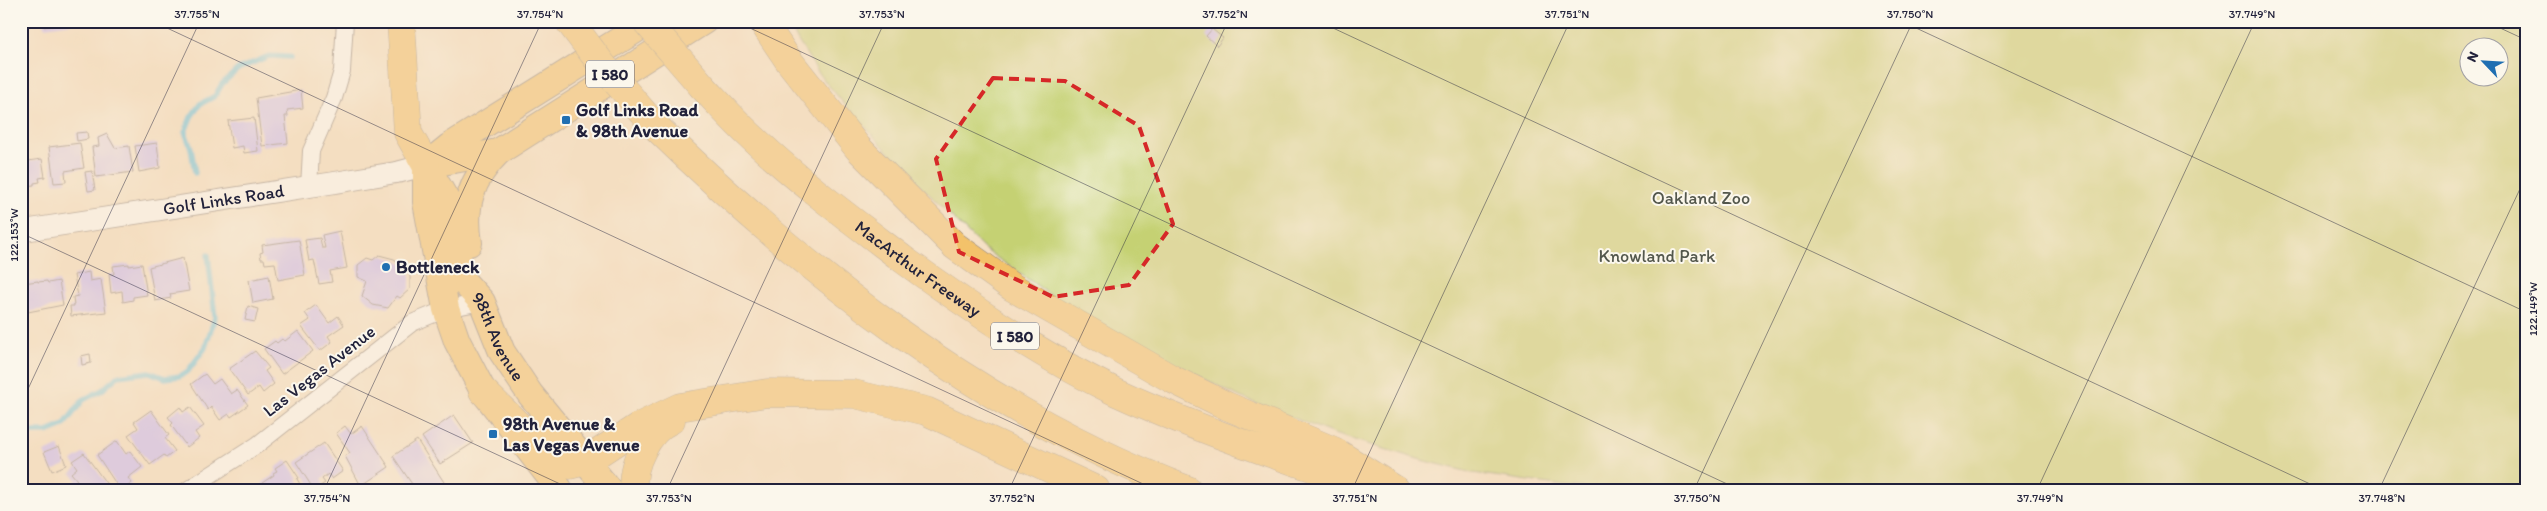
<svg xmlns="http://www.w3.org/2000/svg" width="2547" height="511" viewBox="0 0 2547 511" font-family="Itim,sans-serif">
	<rect width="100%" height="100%" fill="#fbf7ec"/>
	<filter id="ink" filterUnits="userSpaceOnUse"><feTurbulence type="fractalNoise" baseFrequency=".02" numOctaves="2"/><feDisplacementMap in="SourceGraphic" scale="10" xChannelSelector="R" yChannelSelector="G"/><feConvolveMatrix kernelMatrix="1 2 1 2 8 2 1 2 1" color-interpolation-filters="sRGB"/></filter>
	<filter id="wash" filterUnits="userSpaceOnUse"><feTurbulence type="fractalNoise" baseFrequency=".0096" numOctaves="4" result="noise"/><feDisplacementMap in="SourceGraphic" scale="20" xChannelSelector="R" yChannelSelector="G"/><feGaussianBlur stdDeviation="1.12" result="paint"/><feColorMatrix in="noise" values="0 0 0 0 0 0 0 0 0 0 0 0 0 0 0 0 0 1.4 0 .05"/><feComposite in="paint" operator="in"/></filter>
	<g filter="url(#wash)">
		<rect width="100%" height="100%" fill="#f4dec1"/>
		<!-- green -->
		<path fill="#c5d173" stroke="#747a57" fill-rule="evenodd" d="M788,21H2526V490H1622L1564,486L1473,473L1418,459L1334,434L1240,397L1114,333L1055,298L983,248L905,170L846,106L820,75L798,41ZM2470,48H2500V78H2470Z"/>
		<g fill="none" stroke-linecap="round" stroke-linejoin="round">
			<!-- stream -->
			<g stroke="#65c2e3" stroke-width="5.5">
				<polyline points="195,173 191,148 185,132 191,117 200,104 215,96 222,84 238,69 269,56 290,57"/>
				<polyline points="21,432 47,432 64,425 83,400 102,390 118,376 149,372 165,378 180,376 188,371 205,348 215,317 208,255"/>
			</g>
		</g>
		<g id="blocks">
			<!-- building -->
			<g fill="#c3b3fc">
				<polygon points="21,21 29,21 30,26 21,28"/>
				<polygon points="43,21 73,21 73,23 44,27"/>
				<polygon points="95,21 115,21 115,23 96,26"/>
				<polygon points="1212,29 1223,38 1217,46 1206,36"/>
				<polygon points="301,90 303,108 287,110 288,116 285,116 288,143 262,146 256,98"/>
				<polygon points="254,118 258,151 244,153 243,146 232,148 228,121"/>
				<polygon points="87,132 88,139 77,141 76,133"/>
				<polygon points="107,134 115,148 129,146 133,172 96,177 92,147 99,146 98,138"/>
				<polygon points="80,143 84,168 65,171 66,182 54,183 49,147"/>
				<polygon points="157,143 160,168 139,172 135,146"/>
				<polygon points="42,159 45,177 39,178 40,182 34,183 34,185 25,186 26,191 21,191 21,162"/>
				<polygon points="92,171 95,190 88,191 85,172"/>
				<polygon points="340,231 347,268 330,271 332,282 319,284 314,260 309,261 305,240 320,238 322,248 325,248 322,235"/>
				<polygon points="299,240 305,275 278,280 275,263 265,264 264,259 261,259 260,253 263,252 262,245"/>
				<polygon points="379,255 394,259 410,269 410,289 400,298 397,296 388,308 373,305 362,296 367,281 358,277 358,265 367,258 373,260"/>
				<polygon points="183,258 189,291 170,294 171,298 155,301 149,267"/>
				<polygon points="129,264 129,266 142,264 147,295 133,297 133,300 123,302 122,291 111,293 109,274 114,274 113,266"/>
				<polygon points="89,272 90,281 101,279 106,312 71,316 70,306 74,306 73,297 78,296 74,275"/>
				<polygon points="269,276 273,299 253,303 249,280"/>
				<polygon points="38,281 38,282 47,281 48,283 59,281 63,305 28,312 23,283"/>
				<polygon points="316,305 329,323 338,316 344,325 328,336 332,342 320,351 301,326 310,320 305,313"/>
				<polygon points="248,306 258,309 255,322 245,320"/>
				<polygon points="298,331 313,351 282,374 264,349 275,341 277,343 282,339 285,341"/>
				<polygon points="255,351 269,368 265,371 274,384 263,393 259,387 248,395 229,369"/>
				<polygon points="90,354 91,363 82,365 81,356"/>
				<polygon points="205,374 213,384 220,379 231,394 237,390 248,405 231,417 229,414 220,420 211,407 208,410 191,384"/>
				<polygon points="180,407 183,412 190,407 204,426 195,432 199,438 187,447 171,425 173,423 168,417"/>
				<polygon points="151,410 169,435 165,438 175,451 166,458 164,455 150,465 128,435 138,428 134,422"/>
				<polygon points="454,415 473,443 440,464 422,437"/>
				<polygon points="345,426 351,434 362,426 389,467 361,486 345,456 350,453 336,433"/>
				<polygon points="417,440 449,490 416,490 393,456"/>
				<polygon points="117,441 126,454 130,451 142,467 128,478 132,483 123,490 120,490 97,455"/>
				<polygon points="324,443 343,471 332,479 328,474 322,479 325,483 314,490 296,462"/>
				<polygon points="59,446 66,465 52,471 44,452"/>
				<polygon points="84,453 111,490 70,490 72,488 70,485 77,480 71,473 77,468 72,461"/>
				<polygon points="287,460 299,478 297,479 303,489 307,486 309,490 267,490 262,483 274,475 273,473 277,471 275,468"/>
			</g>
		</g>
	</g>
	<g filter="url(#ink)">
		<use href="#blocks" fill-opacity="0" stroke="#8b807e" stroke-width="1"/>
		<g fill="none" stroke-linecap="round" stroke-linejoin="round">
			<!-- minor casing -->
			<g stroke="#8b807e" stroke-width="18">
				<g id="minor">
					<polyline points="309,187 311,151 334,98 342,71 345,21"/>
					<polyline points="187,490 257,445 412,323 446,309 482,302"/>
				</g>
			</g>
			<!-- tertiary casing -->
			<g stroke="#8b807e" stroke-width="23">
				<g id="tertiary">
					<path id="s1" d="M21,231L332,183L399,172L426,165"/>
				</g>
			</g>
			<!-- primary casing -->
			<g stroke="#8b807e" stroke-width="28">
				<g id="primary">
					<polyline points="429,163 450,146 650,21"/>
					<path id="s2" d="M426,165L448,203L462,280L482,302L502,352L530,394L609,490"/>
					<polyline points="426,165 498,152 704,21"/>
					<polyline points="426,166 426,202 446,309 457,341 483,391 560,490"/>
					<path d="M469,243C463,205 471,179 498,152"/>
				</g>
			</g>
			<!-- motorway casing -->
			<g stroke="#8b807e" stroke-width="29">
				<g id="motorway">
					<polyline points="401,21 408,133 426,165"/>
					<polyline points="762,21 789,61 858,148 955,246 1012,287 1172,379 1227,406 1334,451 1396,490"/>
					<path id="s3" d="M703,87C720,105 737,124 756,141C802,184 854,222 904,260C971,309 1041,356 1116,392C1199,430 1286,460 1373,487"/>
					<path d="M654,125C808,275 984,413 1188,490"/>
					<polyline points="483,391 557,463 570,465 586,461 638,427 680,407 767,393 854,394 926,411 1096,490"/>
					<path d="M634,490C630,466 648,430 671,420"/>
				</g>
			</g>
			<!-- minor -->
			<use href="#minor" stroke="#fff" stroke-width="16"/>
			<!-- tertiary -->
			<use href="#tertiary" stroke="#fff" stroke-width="21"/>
			<!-- primary -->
			<use href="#primary" stroke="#f3c26a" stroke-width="26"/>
			<!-- motorway -->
			<use href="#motorway" stroke="#f3c26a" stroke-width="28"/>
			<!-- motorway-bridge casing -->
			<g stroke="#8b807e" stroke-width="29" stroke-linecap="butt">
				<g id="motorway-bridge">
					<polyline points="569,21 603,66 654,125"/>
					<polyline points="646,21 703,87"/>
				</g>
			</g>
			<!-- motorway-bridge -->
			<use href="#motorway-bridge" stroke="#f3c26a" stroke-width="28"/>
		</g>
	</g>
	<!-- marked area -->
	<path d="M0 0H2547V511H0ZM993,78L1065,81L1139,126L1173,224L1129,285L1053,297L959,252L936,159Z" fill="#f4dec1" fill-opacity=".55" fill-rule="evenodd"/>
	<path fill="none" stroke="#d62828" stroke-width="4" stroke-dasharray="10 6" stroke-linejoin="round" d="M993,78L1065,81L1139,126L1173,224L1129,285L1053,297L959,252L936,159Z"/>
	<!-- ticks -->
	<path fill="none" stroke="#22223b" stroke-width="1" stroke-opacity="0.45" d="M152,21L1156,490M735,21L1740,490M1318,21L2323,490M1901,21L2526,312M2485,21L2526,40M21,233L573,490M21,404L200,21M324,490L542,21M667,490L885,21M1009,490L1228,21M1352,490L1570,21M1694,490L1913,21M2037,490L2255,21M2379,490L2526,176"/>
	<!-- markers -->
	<g fill="#1f6fb2" stroke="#fbf7ec" stroke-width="2">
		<rect x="561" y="115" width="10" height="10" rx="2.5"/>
		<circle cx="386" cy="267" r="5"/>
		<rect x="488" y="429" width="10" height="10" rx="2.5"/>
	</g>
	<g text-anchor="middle" stroke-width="4" stroke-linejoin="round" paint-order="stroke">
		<!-- shield labels -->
		<g fill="#fbf7ec" stroke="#636270" stroke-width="1">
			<rect x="586" y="60.5" width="48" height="27" rx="4"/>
			<rect x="991" y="322.5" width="48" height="27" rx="4"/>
		</g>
		<g font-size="16" font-weight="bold" fill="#22223b">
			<text x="610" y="80">I 580</text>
			<text x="1015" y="342">I 580</text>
		</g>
		<!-- poi labels -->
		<g font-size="18" font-weight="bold" fill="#22223b" stroke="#fbf7ec" text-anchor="start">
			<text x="576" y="116">Golf Links Road<tspan x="576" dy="21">&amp; 98th Avenue</tspan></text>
			<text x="396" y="273">Bottleneck</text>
			<text x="503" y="430">98th Avenue &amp;<tspan x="503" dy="21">Las Vegas Avenue</tspan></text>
		</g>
		<!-- park labels -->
		<g font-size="18" fill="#53574c" stroke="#fbf7ec">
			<text x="1701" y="204">Oakland Zoo</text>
			<text x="1657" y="262">Knowland Park</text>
		</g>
		<!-- street labels -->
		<g font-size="18" fill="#22223b" stroke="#fbf7ec">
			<text dy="6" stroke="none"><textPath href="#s1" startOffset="205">Golf Links Road</textPath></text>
			<text dy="6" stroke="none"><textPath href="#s3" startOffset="282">MacArthur Freeway</textPath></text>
			<text dy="6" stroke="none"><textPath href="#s2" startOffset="190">98th Avenue</textPath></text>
			<text transform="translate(319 371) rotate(-38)" y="6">Las Vegas Avenue</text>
		</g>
	</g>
	<!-- margin -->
	<rect width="2547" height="511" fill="none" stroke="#fbf7ec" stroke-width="55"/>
	<!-- north arrow -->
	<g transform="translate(2484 62) rotate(295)"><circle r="24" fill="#fbf7ec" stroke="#a4a2a5"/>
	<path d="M0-4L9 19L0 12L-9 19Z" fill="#1f6fb2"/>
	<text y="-8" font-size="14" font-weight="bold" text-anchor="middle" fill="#22223b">N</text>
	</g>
	<rect x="28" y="28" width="2492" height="456" fill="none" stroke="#22223b" stroke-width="2"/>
	<g font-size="12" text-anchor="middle" fill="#22223b">
		<text x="197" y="18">37.755°N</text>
		<text x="540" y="18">37.754°N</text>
		<text x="882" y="18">37.753°N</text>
		<text x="1225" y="18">37.752°N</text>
		<text x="1567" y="18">37.751°N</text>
		<text x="1910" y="18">37.750°N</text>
		<text x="2252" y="18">37.749°N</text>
		<text transform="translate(14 235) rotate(-90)" y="4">122.153°W</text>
		<text transform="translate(2533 309) rotate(-90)" y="4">122.149°W</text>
		<text x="327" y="502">37.754°N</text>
		<text x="669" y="502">37.753°N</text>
		<text x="1012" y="502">37.752°N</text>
		<text x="1355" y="502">37.751°N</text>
		<text x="1697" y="502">37.750°N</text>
		<text x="2040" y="502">37.749°N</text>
		<text x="2382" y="502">37.748°N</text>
	</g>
</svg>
